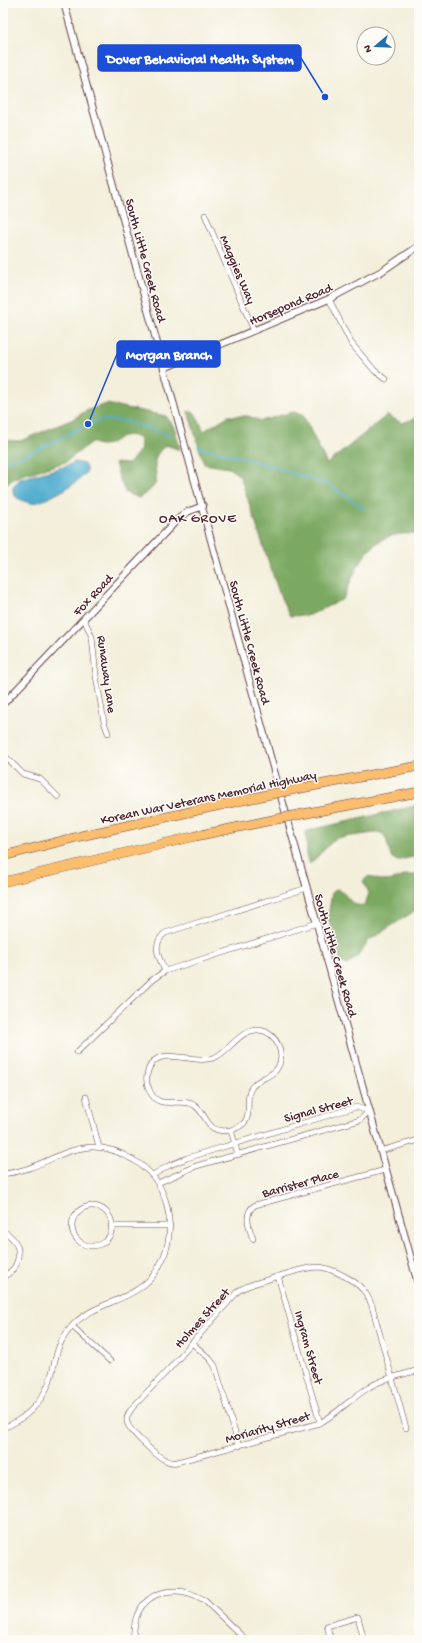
<svg xmlns="http://www.w3.org/2000/svg" width="422" height="1643" viewBox="0 0 422 1643" font-family="'Gochi Hand',sans-serif">
	<rect width="100%" height="100%" fill="#fdfcf7"/>
	<filter id="ink" filterUnits="userSpaceOnUse"><feTurbulence type="fractalNoise" baseFrequency=".025" numOctaves="2"/><feDisplacementMap in="SourceGraphic" scale="8" xChannelSelector="R" yChannelSelector="G"/><feConvolveMatrix kernelMatrix="1 2 1 2 8 2 1 2 1" color-interpolation-filters="sRGB"/></filter>
	<filter id="wash" filterUnits="userSpaceOnUse"><feTurbulence type="fractalNoise" baseFrequency=".012" numOctaves="4" result="noise"/><feDisplacementMap in="SourceGraphic" scale="16" xChannelSelector="R" yChannelSelector="G"/><feGaussianBlur stdDeviation="0.9" result="paint"/><feColorMatrix in="noise" values="0 0 0 0 0 0 0 0 0 0 0 0 0 0 0 0 0 1.4 0 .05"/><feComposite in="paint" operator="in"/></filter>
	<g filter="url(#wash)">
		<rect width="100%" height="100%" fill="#f3efdb"/>
		<!-- forest -->
		<g fill="#7ca962" stroke="#636446">
			<path d="M107,404L166,416L175,428L180,450L166,445C143,463 165,475 152,488C149,492 143,495 139,498L126,493L120,481L115,463L129,464L141,449L139,438C118,429 118,446 100,445C97,445 94,443 91,442L66,462L19,476L9,481L5,487L6,501L3,507V440L20,441L71,420L88,410Z"/>
			<path d="M188,411L195,413L204,431L228,416H248L261,421L293,412L303,415L327,464L387,415L402,423L419,417V533C410,534 396,533 388,537C362,548 354,575 343,599L310,615L290,616L280,596L240,476L229,468L204,464Z"/>
			<polygon points="419,805 419,858 412,857 397,861 391,857 386,838 382,833 374,833 336,838 310,864 307,858 306,831"/>
			<path d="M407,875H419V908L368,941L358,956L347,965L341,962L328,917L332,892L338,889C349,895 350,908 365,905L369,893L363,881L369,876C387,884 389,881 407,875Z"/>
		</g>
		<!-- water -->
		<path fill="#51aecf" stroke="#4e667d" d="M75,462L84,464L87,471C80,483 48,500 34,503C29,504 17,499 14,495C13,492 13,489 13,486L20,479L67,466Z"/>
		<g fill="none" stroke-linecap="round" stroke-linejoin="round">
			<!-- stream -->
			<g stroke="#51aecf" stroke-width="2">
				<polyline points="198,447 245,458 329,485 365,509"/>
				<path d="M3,461C25,457 43,447 63,437C76,430 90,421 106,420C129,419 150,429 171,436"/>
			</g>
		</g>
	</g>
	<g filter="url(#ink)">
		<g fill="none" stroke-linecap="round" stroke-linejoin="round">
			<!-- minor casing -->
			<g stroke="#633e45" stroke-width="6">
				<g id="minor">
					<polyline points="205,215 254,331"/>
					<polyline points="329,299 351,343 375,371 386,379"/>
					<polyline points="84,619 92,637 96,676 104,722 108,733"/>
					<polyline points="3,754 23,774 40,779 58,797"/>
					<path d="M165,971C159,958 151,945 165,933L307,888"/>
					<polyline points="77,1052 152,980 165,971 317,923"/>
					<polyline points="86,1097 99,1147"/>
					<path d="M231,1130C205,1135 209,1115 194,1105C179,1096 158,1113 149,1089C146,1083 146,1075 149,1068C159,1044 194,1065 213,1058C230,1052 239,1029 259,1030C277,1032 287,1056 276,1070C269,1078 254,1080 250,1090C244,1106 257,1123 231,1130L238,1155"/>
					<polyline points="380,1151 419,1140"/>
					<path d="M3,1174C55,1169 78,1125 135,1161C152,1171 162,1186 167,1206C173,1231 168,1257 152,1277C130,1302 95,1302 73,1325C54,1346 57,1359 49,1383C41,1404 24,1420 3,1428"/>
					<polyline points="153,1175 168,1166 187,1158 356,1107 369,1111 360,1120 196,1166 158,1183"/>
					<circle cx="92" cy="1226" r="20"/>
					<polyline points="111,1226 170,1226"/>
					<path d="M3,1231C24,1243 23,1266 3,1277"/>
					<path d="M253,1239C249,1228 243,1213 255,1205L385,1170"/>
					<polyline points="278,1276 320,1423"/>
					<polyline points="72,1326 110,1361"/>
					<polyline points="192,1343 210,1359 215,1366 239,1446"/>
					<path d="M406,1428L392,1378L372,1306C370,1301 367,1294 363,1290C355,1280 330,1267 317,1267C302,1268 287,1274 273,1278C261,1282 248,1284 238,1291L170,1368L133,1407C130,1411 126,1415 127,1421C127,1430 157,1456 165,1460C169,1462 173,1463 177,1462L320,1423C338,1413 351,1398 368,1388C383,1378 402,1375 419,1370"/>
					<path d="M133,1640C134,1632 134,1623 137,1615C149,1588 181,1585 204,1600L246,1640"/>
					<polyline points="331,1640 327,1626 358,1617 364,1640"/>
				</g>
			</g>
			<!-- tertiary casing -->
			<g stroke="#633e45" stroke-width="8">
				<g id="tertiary">
					<polyline points="64,3 279,789 419,1287"/>
					<polyline points="164,368 329,299 382,271 419,246"/>
					<polyline points="3,704 177,520 187,512 203,506"/>
				</g>
			</g>
			<!-- motorway casing -->
			<g stroke="#633e45" stroke-width="10">
				<g id="motorway">
					<polyline points="291,790 419,766"/>
					<polyline points="297,815 419,792"/>
					<polyline points="3,856 81,836 271,794"/>
					<polyline points="3,882 196,836 277,819"/>
				</g>
			</g>
			<!-- minor -->
			<use href="#minor" stroke="#fff" stroke-width="5"/>
			<!-- tertiary -->
			<use href="#tertiary" stroke="#fff" stroke-width="6"/>
			<!-- motorway -->
			<use href="#motorway" stroke="#fbbe6e" stroke-width="9"/>
			<!-- motorway-bridge casing -->
			<g stroke="#633e45" stroke-width="10" stroke-linecap="butt">
				<g id="motorway-bridge">
					<polyline points="271,794 291,790"/>
					<polyline points="277,819 297,815"/>
				</g>
			</g>
			<!-- motorway-bridge -->
			<use href="#motorway-bridge" stroke="#fbbe6e" stroke-width="9"/>
		</g>
	</g>
	<g text-anchor="middle" stroke-width="3" stroke-linejoin="round" paint-order="stroke">
		<!-- street labels -->
		<g font-size="13" fill="#4a1f2b" stroke="#fdfcf7">
			<text transform="translate(147 260) rotate(75)" y="5">South Little Creek Road</text>
			<text transform="translate(239 269) rotate(67)" y="5">Maggies Way</text>
			<text transform="translate(290 303) rotate(-23)" y="5">Horsepond Road</text>
			<text transform="translate(92 594) rotate(-47)" y="5">Fox Road</text>
			<text transform="translate(251 642) rotate(75)" y="5">South Little Creek Road</text>
			<text transform="translate(108 674) rotate(82)" y="5">Runaway Lane</text>
			<text transform="translate(208 796) rotate(-12)" y="5">Korean War Veterans Memorial Highway</text>
			<text transform="translate(337 955) rotate(74)" y="5">South Little Creek Road</text>
			<text transform="translate(318 1108) rotate(-15)" y="5">Signal Street</text>
			<text transform="translate(300 1182) rotate(-15)" y="5">Barrister Place</text>
			<text transform="translate(201 1317) rotate(-48)" y="5">Holmes Street</text>
			<text transform="translate(310 1347) rotate(74)" y="5">Ingram Street</text>
			<text transform="translate(267 1426) rotate(-16)" y="5">Moriarity Street</text>
		</g>
		<!-- neighbourhood labels -->
		<g font-size="14" letter-spacing="1" fill="#4a1f2b" stroke="#fdfcf7">
			<text x="198" y="522">OAK GROVE</text>
		</g>
	</g>
	<!-- callouts -->
	<path fill="none" stroke="#1d4ed8" stroke-width="1.5" d="M325 97L301 58M88 424L117 354"/>
	<g fill="#1d4ed8" stroke="#fdfcf7" stroke-width="1.5">
		<circle cx="325" cy="97" r="4"/>
		<circle cx="88" cy="424" r="4"/>
	</g>
	<g fill="#1d4ed8" stroke="#1d4ed8" stroke-width="1.5">
		<rect x="98" y="45" width="203" height="26" rx="4"/>
		<rect x="117" y="341" width="103" height="26" rx="4"/>
	</g>
	<g font-size="14" text-anchor="middle" font-weight="bold" fill="#fff">
		<text x="200" y="63">Dover Behavioral Health System</text>
		<text x="169" y="359">Morgan Branch</text>
	</g>
	<!-- margin -->
	<rect width="422" height="1643" fill="none" stroke="#fdfcf7" stroke-width="16"/>
	<!-- north arrow -->
	<g transform="translate(376 46) rotate(251)"><circle r="19" fill="#fdfcf7" stroke="#b5a4a5"/>
	<path d="M0-3L7 15L0 10L-7 15Z" fill="#1f6fb2"/>
	<text y="-6" font-size="11" font-weight="bold" text-anchor="middle" fill="#4a1f2b">N</text>
	</g>
</svg>
